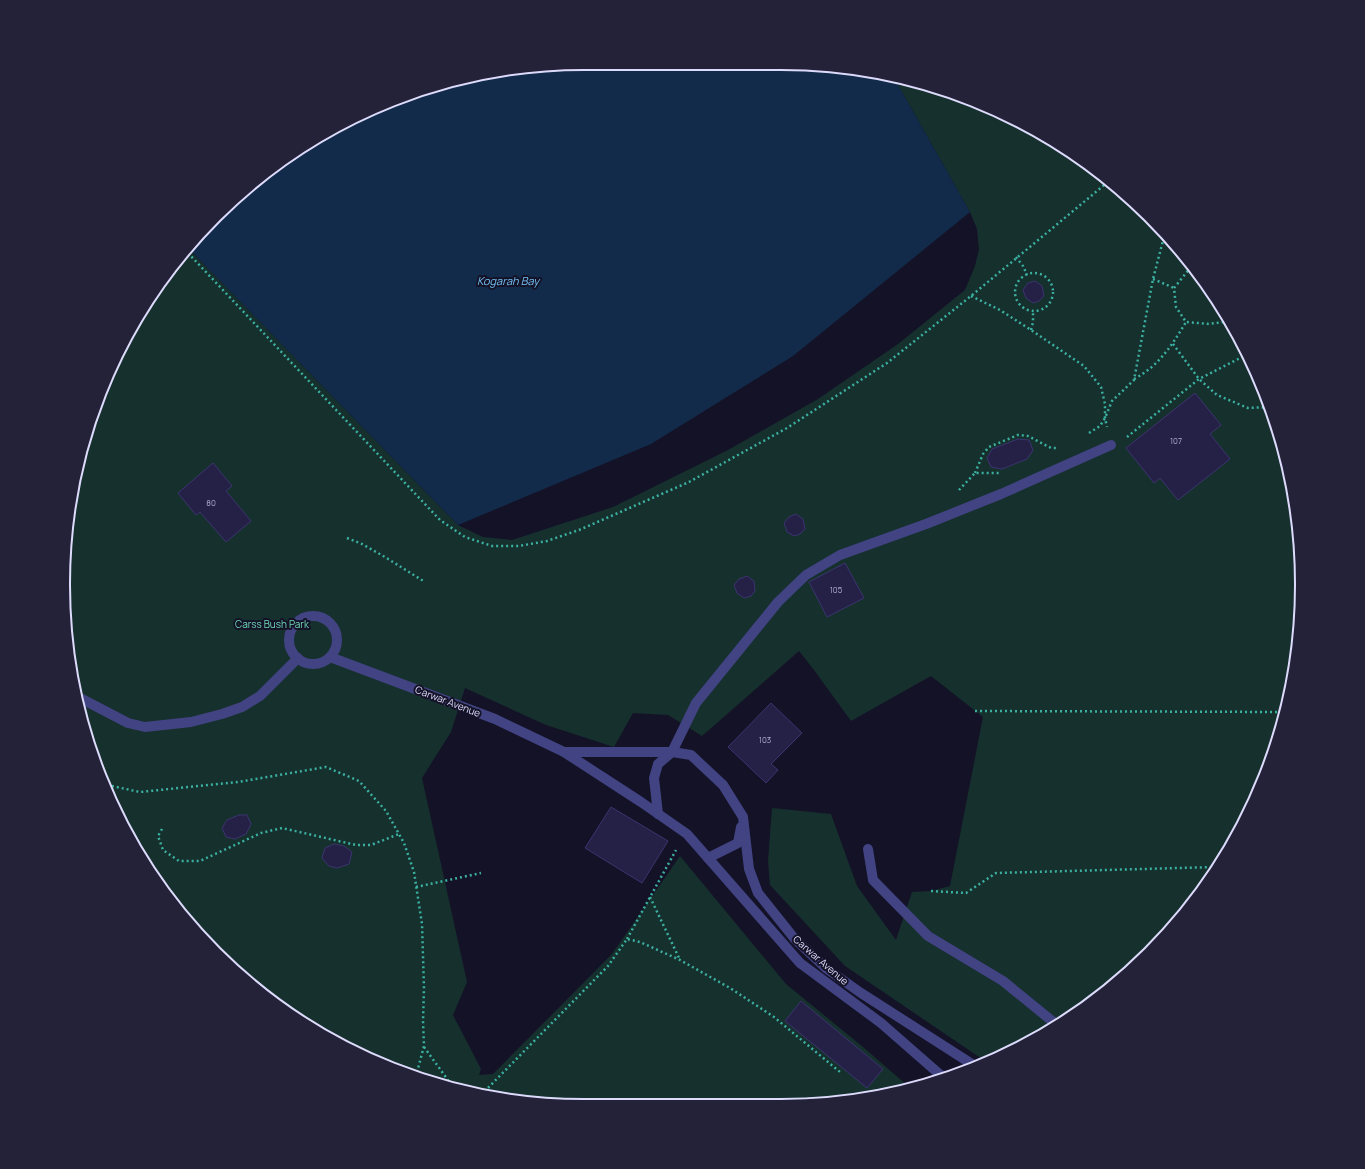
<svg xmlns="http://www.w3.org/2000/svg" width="1365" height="1169" viewBox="0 0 1365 1169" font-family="Manrope,sans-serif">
	<rect width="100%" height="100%" fill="#141227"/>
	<!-- green -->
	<polygon fill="#16302e" points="893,76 916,81 1011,117 1098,171 1172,240 1232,324 1274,417 1298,516 1301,618 1284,719 1248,815 1194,902 1125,976 1041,1036 985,1061 845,966 770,885 768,861 772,808 831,814 857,886 896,940 912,892 931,891 950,886 983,717 931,676 851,721 814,670 799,651 702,736 668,715 633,713 614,747 546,725 465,688 451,732 422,778 467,982 453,1015 481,1069 479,1075 493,1074 612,954 680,856 786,984 863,1047 908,1086 815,1105 584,1106 483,1096 385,1066 295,1018 216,953 151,874 91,752 64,619 67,516 103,385 151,295 190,250 458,525 483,537 512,540 613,507 728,450 818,399 898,344 965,290 975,266 979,249 977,229 970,212"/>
	<!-- water -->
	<polygon fill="#132b4a" points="585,63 848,67 893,76 970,212 793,356 651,444 458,525 190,250 241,192 354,117 450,81"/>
	<!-- building -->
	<g fill="#252046" stroke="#3c3470">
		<polygon points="1035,281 1042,286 1044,296 1039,301 1033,303 1026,298 1023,290 1028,283"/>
		<polygon points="1195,393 1221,425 1210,434 1230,459 1178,500 1160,478 1154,483 1126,448"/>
		<polygon points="1018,439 1029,440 1033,450 1027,459 1002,469 991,467 987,458 992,449"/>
		<polygon points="213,463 232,486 226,491 251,521 226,542 200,512 196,515 178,493"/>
		<polygon points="796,514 803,519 805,529 800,534 794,536 787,532 784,523 789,517"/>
		<polygon points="845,563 864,598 827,617 809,582"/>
		<polygon points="747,576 754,581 755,591 751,596 744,598 737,593 734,585 739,579"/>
		<polygon points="771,703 802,733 771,764 778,770 766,783 728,747"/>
		<polygon points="611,807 668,841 642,883 585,848"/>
		<polygon points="239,815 247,815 251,824 246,834 235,839 226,837 222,828 227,820"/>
		<polygon points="334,844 344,846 352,852 349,864 337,868 329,866 322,858 325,848"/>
		<polygon points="801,1001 883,1069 867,1088 785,1021"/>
	</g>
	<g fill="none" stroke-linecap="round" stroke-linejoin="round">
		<!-- path -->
		<g stroke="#3bb0a1" stroke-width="2.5" stroke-dasharray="2 3" stroke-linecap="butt">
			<polyline points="188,253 440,520 465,537 492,546 519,546 547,541 579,530 689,482 787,428 887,363 971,296 1109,181"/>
			<polyline points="1016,257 1023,266 1027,275"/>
			<polyline points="1191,267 1174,288 1176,307 1186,322 1209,324 1230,321"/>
			<circle cx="1034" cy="292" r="19"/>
			<polyline points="1153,279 1174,288"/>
			<polyline points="971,296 1000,310 1031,330 1084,366 1101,387 1105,404 1105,418 1107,427"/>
			<polyline points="1031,330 1033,322 1033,311"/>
			<polyline points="1173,344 1199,379 1217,395 1248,408 1270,407"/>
			<path d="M1134,379C1159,366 1172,345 1186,322"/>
			<polyline points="1089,433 1100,426 1105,418 1112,401 1134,380 1153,279 1165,233"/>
			<polyline points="1127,437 1199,379 1246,355"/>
			<polyline points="975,473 983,454 989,447 1018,435 1028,436 1051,448 1058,448"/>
			<polyline points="959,490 975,473 1001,473"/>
			<polyline points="347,538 362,544 385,557 425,582"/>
			<polyline points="975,711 1283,712 1286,710"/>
			<polyline points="107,785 140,792 238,782 326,767 359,781 386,811 404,843 414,872 422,924 424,988 423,1021 424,1046 416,1076"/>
			<polyline points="162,829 158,836 163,850 179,861 200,861 261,833 282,828 356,845 371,845 399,834"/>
			<polyline points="416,887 481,873"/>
			<polyline points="931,891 966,893 996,873 1216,867"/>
			<polyline points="650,897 680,960"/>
			<polyline points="627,939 676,850"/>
			<polyline points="424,1047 453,1087"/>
			<polyline points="481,1095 608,966 627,939 640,942 680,960 730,988 774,1017 840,1072"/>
		</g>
		<!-- service -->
		<g stroke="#414382" stroke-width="10">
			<circle cx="313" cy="640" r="24"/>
			<polyline points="330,657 495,719 564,752 641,802 687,834 800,963 881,1023 945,1079"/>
			<polyline points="80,698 128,723 145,727 191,722 222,714 242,707 260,696 298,658"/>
			<polyline points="564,752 672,752 691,755 723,785 743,817 749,869 758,893 794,938 827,969 861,993 975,1066"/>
			<polyline points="658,814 654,778 658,764 672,752 696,703 778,602 806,575 840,555 926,524 1001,494 1111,445"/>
			<polyline points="868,849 873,880 928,936 1003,981 1057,1025"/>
			<polyline points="708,858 738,843 741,827"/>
		</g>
	</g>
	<g text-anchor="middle" stroke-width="4" stroke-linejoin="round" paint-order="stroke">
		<!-- number labels -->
		<g font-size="8" fill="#afacce">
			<text x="1176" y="444">107</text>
			<text x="211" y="506">80</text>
			<text x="836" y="593">105</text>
			<text x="765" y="743">103</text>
		</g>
		<!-- park labels -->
		<g font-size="10" fill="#6cd7b5" stroke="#141227">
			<text x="272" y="628">Carss Bush Park</text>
		</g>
		<!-- street labels -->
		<g font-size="10" fill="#dddbfc" stroke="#141227">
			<text transform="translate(448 701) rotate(21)" y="4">Carwar Avenue</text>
			<text transform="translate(821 960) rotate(41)" y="4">Carwar Avenue</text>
		</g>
		<!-- water labels -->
		<g font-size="11" font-style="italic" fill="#72c0f3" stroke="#141227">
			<text x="508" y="285">Kogarah Bay</text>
		</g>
	</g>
	<!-- crop -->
	<path d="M0 0H1365V1169H0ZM584 70H781A514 514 0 0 1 1295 584V585A514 514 0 0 1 781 1099H584A514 514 0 0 1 70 585V584A514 514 0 0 1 584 70Z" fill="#242238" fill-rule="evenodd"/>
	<path fill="none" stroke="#dddbfc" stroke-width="2" d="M584 70H781A514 514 0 0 1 1295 584V585A514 514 0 0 1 781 1099H584A514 514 0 0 1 70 585V584A514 514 0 0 1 584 70Z"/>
</svg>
